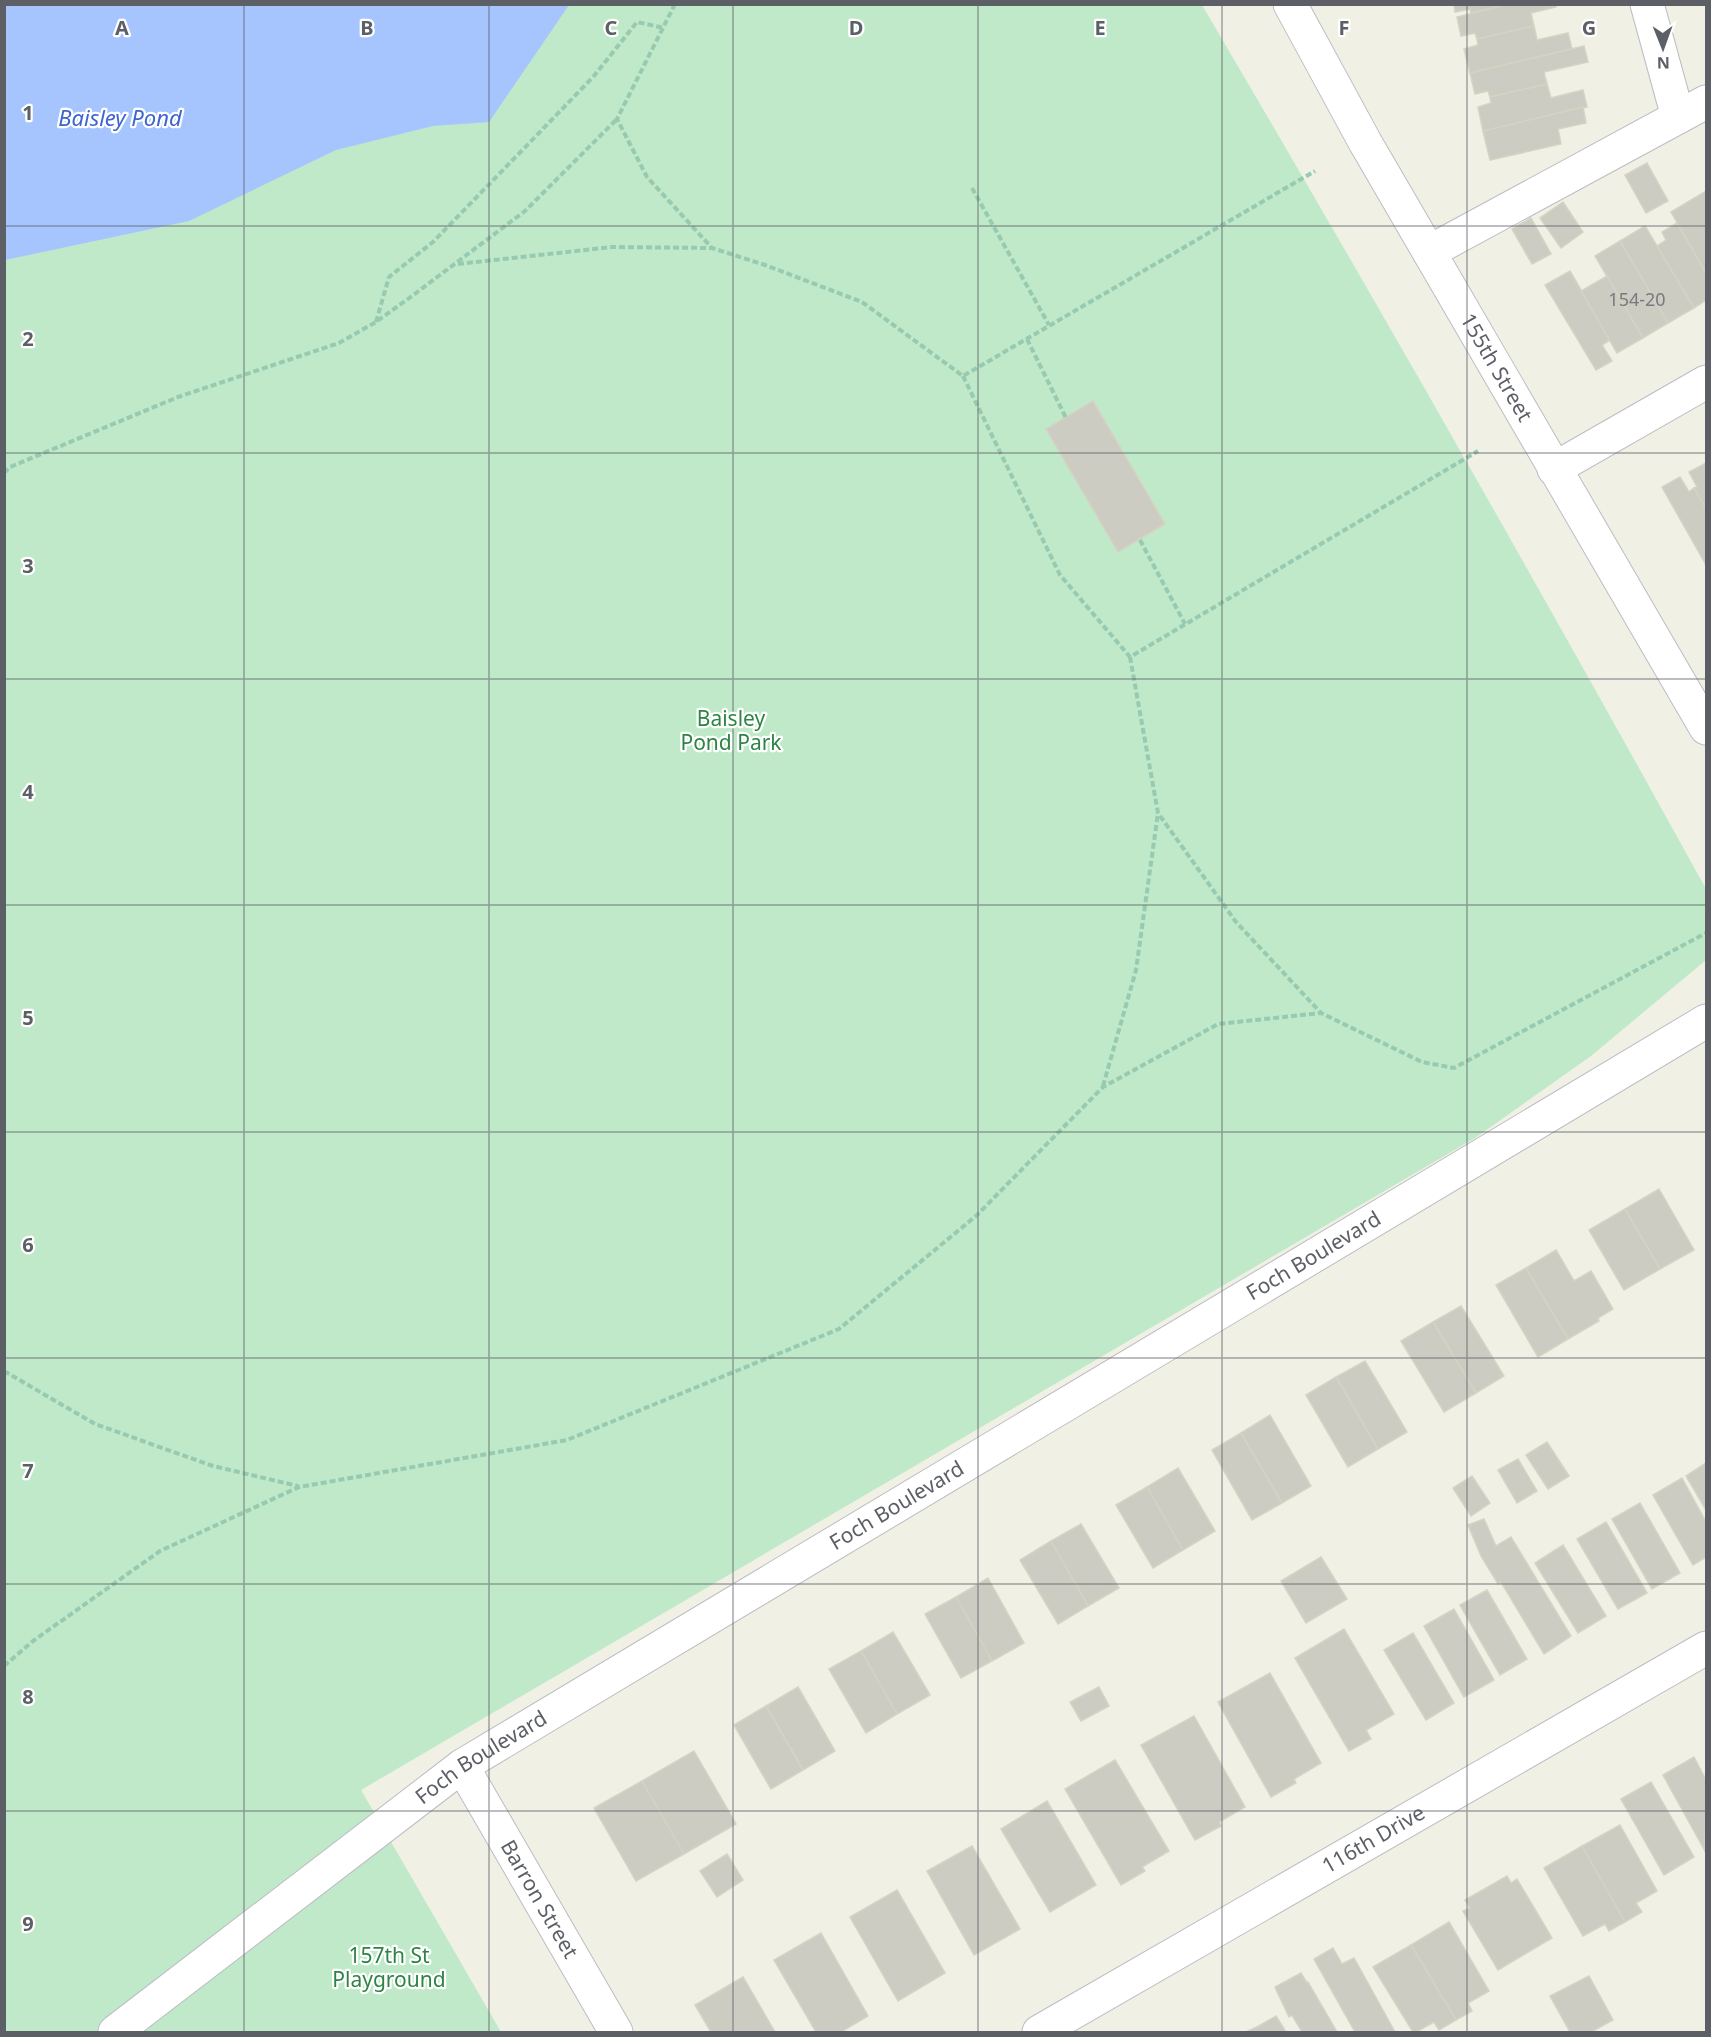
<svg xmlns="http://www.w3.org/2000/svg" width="1711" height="2037" viewBox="0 0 1711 2037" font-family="'Noto Sans',sans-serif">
	<rect width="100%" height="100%" fill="#f0f0e5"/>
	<!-- green -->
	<path fill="#bfe9c8" d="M5,5H1202C1374,297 1542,592 1706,889V960L1591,1056L1475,1138L361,1790L501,2032H5Z"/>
	<!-- water -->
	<polygon fill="#a6c5ff" points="4,5 5,4 569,5 489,122 433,126 336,150 189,221 5,260"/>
	<!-- building -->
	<g fill="#cdccc3" stroke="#d5d3c2" stroke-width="1.5">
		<polygon points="1454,4 1510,4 1471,13 1470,9 1455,12"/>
		<polygon points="1510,4 1556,4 1556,7 1531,13 1534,26 1477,39 1475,33 1461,36 1457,17"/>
		<polygon points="1534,26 1537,40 1568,33 1572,49 1470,73 1464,49 1478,45 1477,39"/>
		<polygon points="1584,46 1588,62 1544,72 1547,84 1490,97 1488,91 1475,94 1470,73"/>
		<polygon points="1547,84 1551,98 1583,90 1587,107 1483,131 1478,107 1491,103 1490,97"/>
		<polygon points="1583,107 1586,123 1558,129 1561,144 1490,160 1483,131"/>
		<polygon points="1647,163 1668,201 1646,213 1625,175"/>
		<polygon points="1706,191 1706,273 1671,212"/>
		<polygon points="1563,202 1583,232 1561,248 1540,218"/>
		<polygon points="1531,218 1551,254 1532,264 1512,229"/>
		<polygon points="1677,223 1706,273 1706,300 1694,308 1657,246 1666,240 1662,232"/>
		<polygon points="1645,226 1694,308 1668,323 1620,241"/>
		<polygon points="1620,241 1668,323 1643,338 1595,256"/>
		<polygon points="1570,271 1610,340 1602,345 1612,361 1596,370 1545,285"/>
		<polygon points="1607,276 1643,338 1617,353 1581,291"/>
		<polygon points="1093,401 1165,524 1118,552 1046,429"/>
		<polygon points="1706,463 1706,509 1694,488 1697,487 1689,472"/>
		<polygon points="1680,477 1689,492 1694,488 1706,509 1706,565 1662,487"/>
		<polygon points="1659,1189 1694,1250 1660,1269 1625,1209"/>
		<polygon points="1625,1209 1660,1269 1624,1290 1589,1230"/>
		<polygon points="1556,1250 1574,1281 1591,1271 1613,1309 1598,1318 1599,1321 1568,1339 1526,1268"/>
		<polygon points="1526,1268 1568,1339 1538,1357 1496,1285"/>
		<polygon points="1461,1306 1504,1376 1476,1393 1433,1322"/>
		<polygon points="1433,1322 1476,1393 1444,1412 1401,1341"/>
		<polygon points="1365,1361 1407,1432 1378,1449 1336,1377"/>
		<polygon points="1336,1377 1378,1449 1348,1467 1306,1395"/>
		<polygon points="1270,1415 1311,1486 1282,1503 1241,1433"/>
		<polygon points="1241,1433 1282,1503 1252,1520 1212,1450"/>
		<polygon points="1547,1442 1569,1476 1548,1489 1526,1455"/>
		<polygon points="1518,1459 1537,1491 1517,1503 1498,1470"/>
		<polygon points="1706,1463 1706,1510 1686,1476"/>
		<polygon points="1178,1468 1215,1531 1183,1550 1147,1487"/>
		<polygon points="1472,1476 1490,1503 1471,1516 1453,1488"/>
		<polygon points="1682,1478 1706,1522 1706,1557 1693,1565 1653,1495"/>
		<polygon points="1147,1487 1183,1550 1153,1568 1116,1505"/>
		<polygon points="1640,1503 1680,1573 1652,1589 1612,1519"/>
		<polygon points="1484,1519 1496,1546 1511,1537 1571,1636 1544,1654 1501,1582 1498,1584 1481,1556 1468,1525"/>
		<polygon points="1606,1522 1647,1593 1618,1609 1577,1539"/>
		<polygon points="1081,1524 1119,1588 1088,1606 1051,1541"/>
		<polygon points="1051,1541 1088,1606 1058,1624 1020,1560"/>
		<polygon points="1563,1545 1606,1616 1578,1633 1535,1563"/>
		<polygon points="1321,1557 1347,1599 1306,1623 1281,1581"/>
		<polygon points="988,1578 1024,1643 992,1661 956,1597"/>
		<polygon points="1487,1590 1527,1659 1500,1675 1460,1605"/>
		<polygon points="956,1597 992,1661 961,1678 925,1614"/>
		<polygon points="1454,1609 1494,1680 1464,1697 1424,1626"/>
		<polygon points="1344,1629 1394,1714 1366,1730 1371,1739 1349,1751 1295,1658"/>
		<polygon points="893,1632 930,1695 897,1714 861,1651"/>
		<polygon points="1413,1633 1454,1703 1426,1720 1384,1650"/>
		<polygon points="861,1651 897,1714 866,1733 829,1669"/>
		<polygon points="1270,1673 1321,1763 1294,1779 1296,1783 1271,1797 1218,1702"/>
		<polygon points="798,1687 835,1751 803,1770 766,1706"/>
		<polygon points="1099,1687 1109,1706 1081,1721 1070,1702"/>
		<polygon points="766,1706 803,1770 771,1789 734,1725"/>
		<polygon points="1194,1716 1245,1807 1219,1822 1221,1826 1195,1840 1141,1745"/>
		<polygon points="694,1751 736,1824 684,1854 642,1781"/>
		<polygon points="1694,1757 1706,1780 1705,1851 1663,1775"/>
		<polygon points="1115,1760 1169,1851 1142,1867 1145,1871 1121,1885 1065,1789"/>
		<polygon points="642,1781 684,1854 636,1881 594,1808"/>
		<polygon points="1651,1782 1694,1857 1664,1875 1621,1799"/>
		<polygon points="1047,1801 1096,1885 1050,1912 1001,1829"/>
		<polygon points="1620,1825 1657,1891 1636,1903 1642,1912 1625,1922 1582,1846"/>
		<polygon points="972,1846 1020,1929 974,1955 927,1871"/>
		<polygon points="1582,1846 1625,1922 1609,1931 1605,1924 1583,1936 1544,1868"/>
		<polygon points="727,1854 743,1880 717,1897 700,1871"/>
		<polygon points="1507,1876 1511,1883 1517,1879 1552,1938 1498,1970 1463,1911 1470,1908 1465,1900"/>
		<polygon points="897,1890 945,1973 898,2001 850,1917"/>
		<polygon points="1449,1922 1489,1991 1468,2003 1472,2011 1456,2020 1411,1945"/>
		<polygon points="821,1933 868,2016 841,2032 816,2032 774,1960"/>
		<polygon points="1411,1945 1456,2020 1439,2030 1434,2022 1416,2032 1413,2032 1373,1967"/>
		<polygon points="1333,1948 1342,1964 1354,1958 1395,2032 1355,2032 1314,1959"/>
		<polygon points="1301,1973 1307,1983 1308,1982 1337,2032 1302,2032 1292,2015 1289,2017 1275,1987"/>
		<polygon points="1589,1976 1613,2020 1591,2032 1570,2032 1550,1996"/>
		<polygon points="743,1977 775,2032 711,2032 695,2005"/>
		<polygon points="1276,2016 1286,2032 1246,2032 1259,2026"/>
	</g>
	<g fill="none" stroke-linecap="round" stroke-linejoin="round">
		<!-- minor casing -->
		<g stroke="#bcbdc4" stroke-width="35">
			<g id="minor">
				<path id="s1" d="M1290,4L1365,142L1706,728"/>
				<polyline points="1647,4 1678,117"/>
				<polyline points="1429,252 1706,102"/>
				<polyline points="1554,469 1706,382"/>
				<path id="s2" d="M462,1766L616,2032"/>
				<path id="s3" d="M115,2032L462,1766L1706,1021"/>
				<path id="s4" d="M1039,2032L1706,1648"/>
			</g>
		</g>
		<!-- path -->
		<g stroke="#97cab1" stroke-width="4" stroke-dasharray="6 3" stroke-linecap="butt">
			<polyline points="675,4 617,119 647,177 712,248 765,265 862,302 963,376 1315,171"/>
			<polyline points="972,188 1049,325"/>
			<polyline points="458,264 612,247 711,248"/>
			<polyline points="376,322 389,277 433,242 537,135 594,76 637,22 664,28"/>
			<polyline points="1027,339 1066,418"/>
			<polyline points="963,376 1060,575 1130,657 1478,451"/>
			<polyline points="4,473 10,467 178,397 339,343 376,322 408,299 525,211 617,119"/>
			<polyline points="1140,540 1185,624"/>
			<polyline points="1130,657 1158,813 1236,922 1321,1013 1422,1062 1454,1068 1706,933"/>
			<polyline points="1103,1086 1136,970 1158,813"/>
			<polyline points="4,1371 95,1424 213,1466 298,1486"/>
			<polyline points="4,1666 33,1641 160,1551 299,1487 567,1440 839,1329 976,1216 1103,1087 1218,1024 1321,1013"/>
		</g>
		<!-- minor -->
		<use href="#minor" stroke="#fff" stroke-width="33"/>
	</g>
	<!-- grid -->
	<path fill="none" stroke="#5c5f66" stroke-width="1.5" stroke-opacity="0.55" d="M244,4V2032M489,4V2032M733,4V2032M978,4V2032M1222,4V2032M1467,4V2032M4,226H1706M4,453H1706M4,679H1706M4,905H1706M4,1132H1706M4,1358H1706M4,1584H1706M4,1811H1706"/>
	<g text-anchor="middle" stroke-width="4.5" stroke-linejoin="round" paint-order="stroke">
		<!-- number labels -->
		<g font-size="18" fill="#787a7d">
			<text x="1637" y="306">154-20</text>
		</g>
		<!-- street labels -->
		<g font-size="21" fill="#5c5f66" stroke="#fff">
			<text dy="7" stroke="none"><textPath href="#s1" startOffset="418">155th Street</textPath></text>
			<text dy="7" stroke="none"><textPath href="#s3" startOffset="1430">Foch Boulevard</textPath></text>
			<text dy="7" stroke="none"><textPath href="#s3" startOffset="944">Foch Boulevard</textPath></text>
			<text dy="7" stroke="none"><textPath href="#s3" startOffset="458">Foch Boulevard</textPath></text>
			<text dy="7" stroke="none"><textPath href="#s4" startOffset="386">116th Drive</textPath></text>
			<text dy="7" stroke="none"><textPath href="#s2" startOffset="154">Barron Street</textPath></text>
		</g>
		<!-- park labels -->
		<g font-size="21" fill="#2e8444" stroke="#fff">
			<text x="731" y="726">Baisley<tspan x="731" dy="24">Pond Park</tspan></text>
			<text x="389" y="1963">157th St<tspan x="389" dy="24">Playground</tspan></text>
		</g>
		<!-- water labels -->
		<g font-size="22" font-style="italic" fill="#3e65cd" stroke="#fff">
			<text x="120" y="126">Baisley Pond</text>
		</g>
	</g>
	<g font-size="20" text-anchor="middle" font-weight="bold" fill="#5c5f66" stroke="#fff" stroke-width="4.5" stroke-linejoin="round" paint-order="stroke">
		<text x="122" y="35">A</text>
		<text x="367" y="35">B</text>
		<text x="611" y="35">C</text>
		<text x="856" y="35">D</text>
		<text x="1100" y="35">E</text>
		<text x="1344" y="35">F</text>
		<text x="1589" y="35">G</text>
		<text x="28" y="120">1</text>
		<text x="28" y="346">2</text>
		<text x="28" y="573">3</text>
		<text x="28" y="799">4</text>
		<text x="28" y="1025">5</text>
		<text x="28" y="1252">6</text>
		<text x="28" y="1478">7</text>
		<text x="28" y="1704">8</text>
		<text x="28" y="1931">9</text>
	</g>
	<!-- border -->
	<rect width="1711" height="2037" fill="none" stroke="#5c5f66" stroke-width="12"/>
	<!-- north arrow -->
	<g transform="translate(1663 48) rotate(179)" stroke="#ffffff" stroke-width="4.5" paint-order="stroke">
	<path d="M0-4.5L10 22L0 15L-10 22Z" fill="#5c5f66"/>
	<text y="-9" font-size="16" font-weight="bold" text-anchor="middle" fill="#5c5f66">N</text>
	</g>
</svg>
